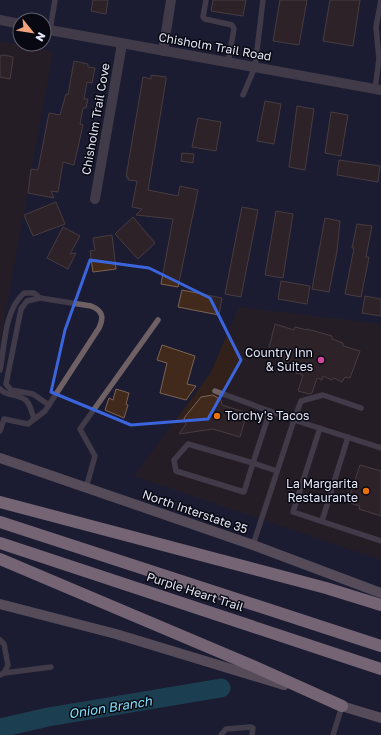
<svg xmlns="http://www.w3.org/2000/svg" width="381" height="735" viewBox="0 0 381 735" font-family="'Golos Text',sans-serif">
	<rect width="100%" height="100%" fill="#1b1c32"/>
	<!-- commercial -->
	<g fill="#32211a">
		<polygon points="0,41 53,52 0,342"/>
		<polygon points="239,307 381,324 381,560 134,476 210,374"/>
	</g>
	<g fill="none" stroke-linecap="round" stroke-linejoin="round">
		<!-- river -->
		<polyline stroke="#1c6879" stroke-width="19" points="0,728 48,717 221,688"/>
	</g>
	<!-- building -->
	<g fill="#412a1b" stroke="#7d6352">
		<polygon points="93,0 108,0 106,14 91,11"/>
		<polygon points="213,0 246,0 243,16 211,11"/>
		<polygon points="280,0 307,0 299,45 273,41"/>
		<polygon points="330,0 360,0 353,46 323,41"/>
		<polygon points="4,55 13,57 13,59 10,79 0,77 0,56"/>
		<polygon points="74,61 88,64 88,67 95,68 92,83 87,82 84,99 88,99 86,108 83,108 80,124 83,125 74,165 63,162 58,192 51,191 54,198 28,193 31,169 38,170 49,113 60,115 66,94 68,95"/>
		<polygon points="151,75 166,77 166,80 148,190 178,196 180,186 198,190 178,287 161,284 173,219 136,215 142,209 132,207 137,181 128,180 128,177 126,177 143,77 151,79"/>
		<polygon points="265,101 281,104 274,144 257,141"/>
		<polygon points="297,106 314,109 305,170 289,167"/>
		<polygon points="331,112 348,115 341,156 325,153"/>
		<polygon points="198,118 221,122 216,151 192,147"/>
		<polygon points="182,153 194,154 193,163 181,161"/>
		<polygon points="339,160 380,166 378,182 337,175"/>
		<polygon points="56,202 65,224 33,236 24,215"/>
		<polygon points="242,207 258,210 241,297 225,294"/>
		<polygon points="276,211 293,214 283,278 265,275"/>
		<polygon points="133,217 155,243 138,259 115,234"/>
		<polygon points="325,218 340,221 337,251 329,292 312,289"/>
		<polygon points="357,224 372,226 366,257 369,257 361,297 345,294 354,248 352,248"/>
		<polygon points="63,227 80,236 70,254 76,253 68,269 47,258"/>
		<polygon points="112,235 116,269 93,272 90,251 95,250 93,238"/>
		<polygon points="281,281 310,286 307,304 278,299"/>
		<polygon points="182,290 222,298 219,315 178,307"/>
		<polygon points="365,296 381,299 381,316 362,313"/>
		<polygon points="275,324 294,330 295,327 307,330 307,329 332,336 332,339 343,343 343,346 360,351 350,378 345,377 342,382 334,378 332,380 323,376 322,380 317,378 312,393 309,394 298,391 303,375 296,373 299,368 284,361 285,358 268,352"/>
		<polygon points="162,345 195,356 187,384 196,386 186,400 160,393 167,363 157,360"/>
		<polygon points="116,389 129,393 126,404 128,405 124,418 105,410 109,398 113,400"/>
		<polygon points="213,395 221,400 222,405 247,413 240,437 213,429 179,434 186,424 184,418 201,397"/>
		<polygon points="360,465 381,471 381,516 359,509 360,506 350,503 352,496 350,495"/>
	</g>
	<g fill="none" stroke-linecap="round" stroke-linejoin="round">
		<!-- service -->
		<g stroke="#6f6064" stroke-width="5.5">
			<polyline points="206,0 203,17 205,19 232,25 234,29 228,62"/>
			<polyline points="50,30 55,0"/>
			<polyline points="375,89 379,59 376,27 381,0"/>
			<polyline points="243,95 255,67 263,0"/>
			<polyline points="40,298 27,301 21,309 6,384 11,390 33,394 49,405"/>
			<path d="M0,370C5,345 4,311 24,293H34L40,298L91,306C103,311 104,317 99,328L45,411L28,424L4,419L0,431"/>
			<path d="M0,389C6,396 16,394 24,399C30,402 32,413 34,419"/>
			<polyline points="215,391 294,420 301,401 323,395 361,408"/>
			<polyline points="270,411 253,463 277,471"/>
			<polyline points="320,428 293,512 381,541"/>
			<polygon points="188,444 253,463 244,492 176,471 174,460"/>
			<polyline points="86,488 95,456 80,429 158,320"/>
			<polyline points="322,521 348,437"/>
			<polyline points="253,545 294,420 381,448"/>
			<polyline points="0,640 4,644 8,665 4,673"/>
			<polyline points="0,675 4,673 51,667"/>
			<polyline points="221,735 226,729 251,727 253,728 252,735"/>
			<polyline points="333,735 342,706"/>
		</g>
		<!-- minor -->
		<g stroke="#6f6064" stroke-width="10">
			<polyline points="163,51 171,0"/>
			<polyline points="95,199 122,44"/>
		</g>
		<!-- tertiary -->
		<g stroke="#6f6064" stroke-width="10">
			<polyline points="0,20 20,24"/>
			<polyline points="44,29 381,90"/>
		</g>
		<!-- secondary -->
		<g stroke="#9c868b" stroke-width="10">
			<polyline points="0,458 253,545 381,593"/>
			<polyline points="0,604 116,634 284,685"/>
			<polyline points="335,704 381,718"/>
		</g>
		<!-- motorway -->
		<g stroke="#e0bdc6" stroke-width="12">
			<polyline points="0,502 326,588 381,605"/>
			<polyline points="0,522 381,646"/>
			<polyline points="0,543 381,669"/>
			<polyline points="0,559 253,666 342,706"/>
		</g>
	</g>
	<!-- marked area -->
	<path d="M0 0H381V735H0ZM90,260L149,268L210,298L241,360L208,419L131,425L51,392L65,330Z" fill="#1b1c32" fill-opacity=".55" fill-rule="evenodd"/>
	<path fill="none" stroke="#3b65dc" stroke-width="3" stroke-linejoin="round" d="M90,260L149,268L210,298L241,360L208,419L131,425L51,392L65,330Z"/>
	<!-- markers -->
	<circle fill="#d1479c" stroke="#070811" stroke-width="1.5" cx="321" cy="360" r="4"/>
	<g fill="#e8710a" stroke="#070811" stroke-width="1.5">
		<circle cx="217" cy="416" r="4"/>
		<circle cx="366" cy="491" r="4"/>
	</g>
	<g text-anchor="middle" stroke-width="3" stroke-linejoin="round" paint-order="stroke">
		<!-- street labels -->
		<g font-size="12" fill="#e5e7f6" stroke="#070811">
			<text transform="translate(215 47) rotate(10)" y="4">Chisholm Trail Road</text>
			<text transform="translate(96 119) rotate(-80)" y="4">Chisholm Trail Cove</text>
			<text transform="translate(195 512) rotate(19)" y="4">North Interstate 35</text>
			<text transform="translate(195 592) rotate(18)" y="4">Purple Heart Trail</text>
		</g>
		<!-- poi labels -->
		<g font-size="12" fill="#e5e7f6" stroke="#070811" text-anchor="end">
			<text x="313" y="357">Country Inn<tspan x="313" dy="14">&amp; Suites</tspan></text>
			<text x="225" y="420" text-anchor="start">Torchy's Tacos</text>
			<text x="358" y="488">La Margarita<tspan x="358" dy="14">Restaurante</tspan></text>
		</g>
		<!-- water labels -->
		<g font-size="13" font-style="italic" fill="#7ee1fb" stroke="#070811">
			<text transform="translate(110 707) rotate(-9)" y="5">Onion Branch</text>
		</g>
	</g>
	<!-- north arrow -->
	<g transform="translate(32 32) rotate(120)"><circle r="19" fill="#070811" stroke="#60616d"/>
	<path d="M0-3L7 15L0 10L-7 15Z" fill="#f1a17d"/>
	<text y="-6" font-size="11" font-weight="bold" text-anchor="middle" fill="#e5e7f6">N</text>
	</g>
</svg>
